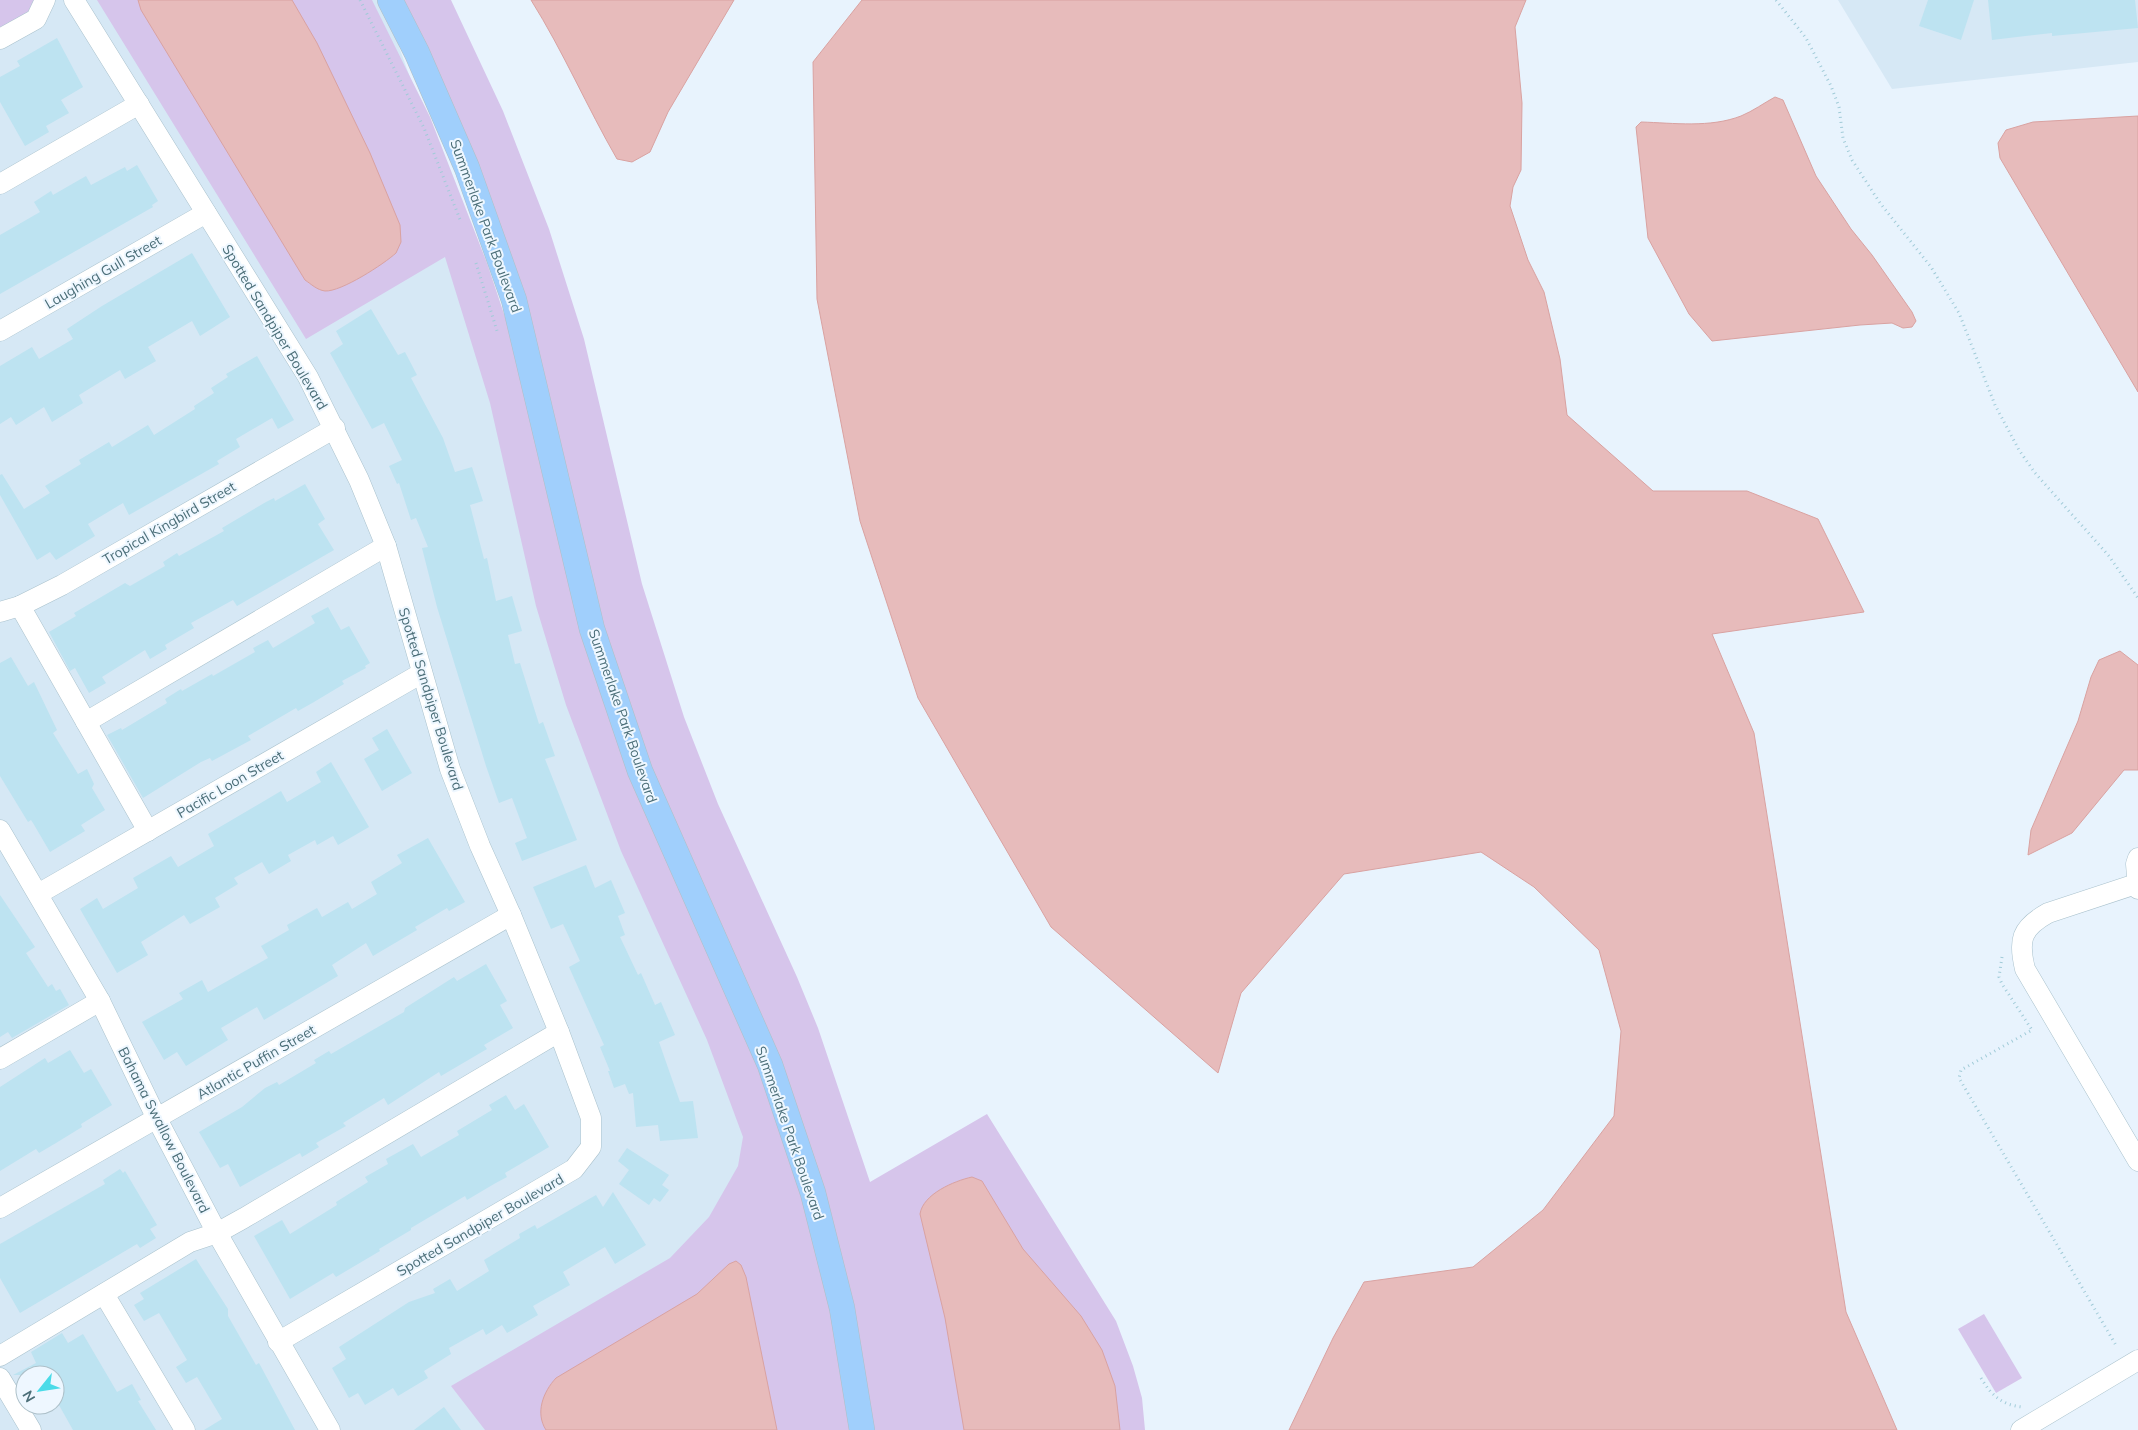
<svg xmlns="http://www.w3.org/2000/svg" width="2138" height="1430" viewBox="0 0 2138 1430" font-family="Mulish,sans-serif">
	<rect width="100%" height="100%" fill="#e8f3fd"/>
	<!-- residential -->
	<g fill="#d6e8f5" fill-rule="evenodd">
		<path d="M0,0H382L470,243L839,1430H0ZM25,1375H55V1405H25Z"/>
		<polygon points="1838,0 2138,0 2138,62 1892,89"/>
	</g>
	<!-- green -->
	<g fill="#d6c5eb">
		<polygon points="0,0 35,0 33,8 0,32"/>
		<polygon points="97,0 372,0 430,117 487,263 510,332 556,530 750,1045 801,1194 831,1309 853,1430 485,1430 451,1386 670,1258 709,1217 738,1166 743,1137 707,1040 621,851 566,705 536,606 490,403 445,257 306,339"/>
		<polygon points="390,0 451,0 503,111 549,229 584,339 642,584 684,717 718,804 797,977 818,1028 870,1182 987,1114 1116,1321 1133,1366 1142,1398 1145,1430 862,1430 813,1193 640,771 514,300"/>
		<polygon points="1984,1314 2022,1378 1996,1393 1958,1329"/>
	</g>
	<!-- water -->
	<g fill="#e7bbbb" stroke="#d9a2a1">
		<path d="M138,0H292L317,43L370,153L400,225L401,242L396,253C384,264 341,292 325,291C317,290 311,284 305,280L141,10Z"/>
		<path d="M531,0H734L668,112L650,152L632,162L617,159C587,107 563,51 531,0Z"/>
		<polygon points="862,0 1526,0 1515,27 1522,103 1521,170 1513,187 1510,206 1528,260 1544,292 1560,359 1567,415 1653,491 1747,491 1818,519 1864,612 1712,634 1754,733 1846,1312 1897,1430 1289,1430 1333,1338 1364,1282 1473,1267 1543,1210 1614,1116 1621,1031 1599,950 1534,887 1481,852 1344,874 1241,993 1218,1073 1051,927 918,698 860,521 817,299 813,62"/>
		<path d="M1775,97L1783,100L1816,176L1851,229L1872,255L1912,312L1916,321L1912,327L1903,328L1892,323L1860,325L1712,341L1689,314L1648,238L1636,127L1641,122C1674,123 1710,128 1741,116C1753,111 1764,103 1775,97Z"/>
		<polygon points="2138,116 2138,392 2000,158 1998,143 2006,130 2033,122"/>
		<polygon points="2120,651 2138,665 2138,770 2124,770 2072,833 2028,855 2031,830 2078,721 2091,677 2099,660"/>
		<path d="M972,1177L982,1181L1023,1249L1081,1316L1102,1350L1115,1386L1120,1430H964L945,1318L920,1214C923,1194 954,1181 972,1177Z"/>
		<path d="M736,1261L741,1265L746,1277L777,1430H546C535,1413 543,1392 556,1378L697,1294L729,1264Z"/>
	</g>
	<!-- building -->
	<g fill="#bde3f1">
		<polygon points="1928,0 1974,0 1961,40 1919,26"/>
		<polygon points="1988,0 2135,0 2138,28 2052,36 2052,33 1992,40"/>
		<polygon points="57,38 83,87 61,100 69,113 46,126 49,132 25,146 0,102 0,77 20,66 17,61"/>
		<polygon points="137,165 158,201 152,205 153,207 0,294 0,235 40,212 34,202 51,191 53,195 86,176 91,185 125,167 127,171"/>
		<polygon points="192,253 230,317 200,336 192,321 148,347 156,361 125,379 120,370 79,395 83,403 52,422 44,407 16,425 11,417 0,424 0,366 32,347 39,359 73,339 67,329 102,306"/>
		<polygon points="371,309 398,355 405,352 417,375 411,378 443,438 455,472 472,467 483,501 470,505 484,559 487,558 496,601 512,596 522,631 508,635 515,664 520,663 539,724 543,722 555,756 545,759 577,840 522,861 515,843 527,838 512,798 499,803 486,766 437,607 422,548 428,547 416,518 411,520 399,483 397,484 389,466 402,460 384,423 372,429 330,353 343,344 336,331"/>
		<polygon points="257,356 294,420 278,429 272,418 236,439 240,447 217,461 219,464 129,515 123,503 88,524 95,536 56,560 50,552 37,560 0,495 0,475 2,474 24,509 50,493 45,486 81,464 79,460 109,442 112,447 148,425 154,435 195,409 194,406 214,393 211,388 228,377 226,374"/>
		<polygon points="305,484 325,519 318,524 334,550 237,606 233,600 191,623 194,628 165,645 167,649 150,659 145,650 102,677 106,683 89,693 75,668 70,671 49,632 76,616 74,613 125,583 130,586 165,566 163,562 177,553 179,556 224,531 222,528 266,502 274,498 275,501"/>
		<polygon points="328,607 341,630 349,626 370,663 365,666 366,668 342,681 344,684 314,702 298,711 296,708 248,736 251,740 212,761 210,758 201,762 143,798 107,735 121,728 122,730 167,703 165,699 181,689 182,691 212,674 213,676 255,652 253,648 268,640 273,648 315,623 311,616"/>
		<polygon points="11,657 28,686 34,682 57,730 53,733 78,774 87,769 94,784 92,788 105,810 81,825 85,831 50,852 33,823 31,820 28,822 0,776 0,663"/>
		<polygon points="387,729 412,773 382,791 364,759 379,750 372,738"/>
		<polygon points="331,762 369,827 338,845 333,836 317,845 315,840 288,855 291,861 269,874 262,862 234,878 238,884 215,898 220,907 190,924 184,915 141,942 148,955 117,973 80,909 97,898 103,909 138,888 133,878 171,856 178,867 214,846 208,834 281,791 287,802 321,782 316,772"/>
		<polygon points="428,838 465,902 449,911 447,908 415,927 417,930 373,956 366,943 332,965 338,976 264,1020 257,1007 221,1028 228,1040 186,1066 177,1052 164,1060 142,1022 183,999 179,993 202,980 208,992 268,958 261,946 289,930 287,925 317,908 322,917 348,902 352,909 377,894 371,882 402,863 397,855"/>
		<polygon points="586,865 595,888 611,880 625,913 618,916 625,935 620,937 638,975 641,973 655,1005 661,1002 675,1035 659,1042 680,1102 693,1101 698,1138 660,1141 658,1125 636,1127 633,1093 629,1094 625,1084 614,1088 608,1071 610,1071 600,1047 604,1045 569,967 580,961 563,924 551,929 533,887"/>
		<polygon points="0,895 35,947 26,953 48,987 52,984 56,991 60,989 69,1005 12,1038 8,1032 0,1037"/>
		<polygon points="486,964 507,1001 500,1005 513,1028 484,1045 487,1049 441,1076 439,1072 388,1105 384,1098 343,1123 346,1126 316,1143 319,1147 302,1157 300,1153 240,1187 228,1164 220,1168 199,1132 242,1107 265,1088 277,1082 279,1085 316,1063 314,1060 329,1051 331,1054 404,1012 405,1008 454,977 457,981"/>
		<polygon points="70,1050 84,1073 91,1069 112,1105 81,1124 82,1127 56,1143 39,1153 36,1149 0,1171 0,1087 45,1058 48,1063"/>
		<polygon points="506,1095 515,1110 524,1104 549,1147 505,1173 507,1177 494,1184 467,1200 465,1196 411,1228 411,1230 379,1249 380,1251 336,1277 333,1273 290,1299 254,1236 282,1220 290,1234 337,1205 336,1202 368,1182 365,1177 388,1164 386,1159 413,1144 421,1157 459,1135 457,1131 492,1110 489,1105"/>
		<polygon points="627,1148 669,1175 662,1185 669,1190 660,1202 654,1198 649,1205 619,1184 629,1170 618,1161"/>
		<polygon points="120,1169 123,1173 125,1171 157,1225 150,1229 156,1238 140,1248 137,1244 20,1313 0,1278 0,1244 105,1184 103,1180"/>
		<polygon points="613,1192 646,1245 615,1264 605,1247 563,1272 570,1285 533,1306 538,1315 507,1333 502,1325 486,1335 483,1329 449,1348 451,1354 424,1371 428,1378 398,1396 393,1388 365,1405 358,1393 349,1398 332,1368 346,1359 339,1347 409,1302 435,1293 433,1289 450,1279 457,1291 489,1271 484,1260 520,1238 519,1234 535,1225 537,1229 596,1195 603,1207"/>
		<polygon points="196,1259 228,1309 228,1316 256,1365 259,1363 295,1430 204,1430 222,1419 197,1377 186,1383 176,1367 187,1360 159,1313 144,1321 134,1305 144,1299 140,1293"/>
		<polygon points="62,1333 68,1343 83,1334 117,1392 132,1384 141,1400 138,1401 156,1430 73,1430 55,1398 55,1375 13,1375 36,1363 31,1352"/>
		<polygon points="444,1407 461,1430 414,1430"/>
	</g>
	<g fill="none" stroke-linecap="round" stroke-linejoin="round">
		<!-- minor casing -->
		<g stroke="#aac2cd" stroke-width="21">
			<g id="minor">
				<polyline points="74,0 308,377 359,480 386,546 450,769 480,846 511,915 559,1032 591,1118 591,1147 574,1169 278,1342"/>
				<polyline points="0,39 36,19 45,0"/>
				<polyline points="0,184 139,104"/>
				<polyline points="0,331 206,213"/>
				<polyline points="20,606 148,831"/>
				<polyline points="0,612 20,606 62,585 335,428"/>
				<polyline points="86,722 386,546"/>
				<polyline points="0,830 100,1001 157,1119 217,1233 330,1430"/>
				<polyline points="2138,858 2136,864 2138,889"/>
				<path d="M2136,884L2048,913C2021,928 2018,940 2025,969L2138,1161"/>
				<polyline points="38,894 422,673"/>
				<polyline points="0,1059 100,1001"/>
				<polyline points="0,1208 511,915"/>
				<polyline points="104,1294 185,1430"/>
				<polyline points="0,1356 190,1242 217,1233 244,1218 559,1032"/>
				<polyline points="0,1378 31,1430"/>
				<polyline points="2021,1430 2138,1360"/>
			</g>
		</g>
		<!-- major casing -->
		<g stroke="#b0bfc4" stroke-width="26">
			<polyline id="major" points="390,0 417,53 467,168 514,300 592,629 640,771 770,1065 813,1193 842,1308 862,1430"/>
		</g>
		<!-- path -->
		<g stroke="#a1cbd8" stroke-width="3" stroke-dasharray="1 4" stroke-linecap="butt">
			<polyline points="360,0 424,128 461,222"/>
			<polyline points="1776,0 1806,38 1831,86 1839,107 1843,138 1852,160 1880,203 1931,267 1959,313 1995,405 2019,450 2035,473 2109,556 2138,598"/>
			<polyline points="476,263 498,334"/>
			<polyline points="2002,957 1999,977 2002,984 2032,1030 1961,1070 1959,1078 2117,1347"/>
			<path d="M1981,1378C1991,1395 2002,1405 2022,1407"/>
		</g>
		<!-- minor -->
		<use href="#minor" stroke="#fff" stroke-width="20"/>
		<!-- major -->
		<use href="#major" stroke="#a0cffc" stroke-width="25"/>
	</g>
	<g text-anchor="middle" stroke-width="4" stroke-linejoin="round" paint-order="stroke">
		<!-- street labels -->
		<g font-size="14" fill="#4b6e78" stroke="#eef7ff">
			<text transform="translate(486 226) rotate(70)" y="5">Summerlake Park Boulevard</text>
			<text transform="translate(103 272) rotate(-30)" y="5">Laughing Gull Street</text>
			<text transform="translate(275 327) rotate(59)" y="5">Spotted Sandpiper Boulevard</text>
			<text transform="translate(169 523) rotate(-30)" y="5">Tropical Kingbird Street</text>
			<text transform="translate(431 699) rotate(73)" y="5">Spotted Sandpiper Boulevard</text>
			<text transform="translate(623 716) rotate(71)" y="5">Summerlake Park Boulevard</text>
			<text transform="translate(230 784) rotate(-30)" y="5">Pacific Loon Street</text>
			<text transform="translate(256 1062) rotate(-30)" y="5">Atlantic Puffin Street</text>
			<text transform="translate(164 1130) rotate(63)" y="5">Bahama Swallow Boulevard</text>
			<text transform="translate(790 1133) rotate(71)" y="5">Summerlake Park Boulevard</text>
			<text transform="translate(480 1225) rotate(-30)" y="5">Spotted Sandpiper Boulevard</text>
		</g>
	</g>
	<!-- north arrow -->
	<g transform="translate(40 1390) rotate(240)"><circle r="24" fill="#eef7ff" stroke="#adc0c9"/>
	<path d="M0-4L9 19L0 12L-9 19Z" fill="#4bdbe8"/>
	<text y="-8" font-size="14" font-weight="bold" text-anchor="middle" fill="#4b6e78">N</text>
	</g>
</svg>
